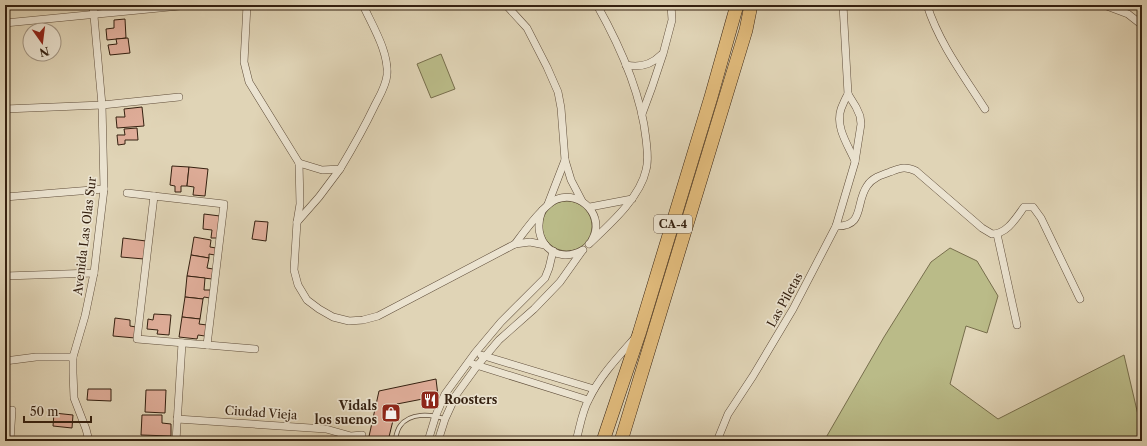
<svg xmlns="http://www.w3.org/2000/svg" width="1147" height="446" viewBox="0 0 1147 446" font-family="'Libre Caslon Text',serif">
	<rect width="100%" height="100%" fill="#e0d4b6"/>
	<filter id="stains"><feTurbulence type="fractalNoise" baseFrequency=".005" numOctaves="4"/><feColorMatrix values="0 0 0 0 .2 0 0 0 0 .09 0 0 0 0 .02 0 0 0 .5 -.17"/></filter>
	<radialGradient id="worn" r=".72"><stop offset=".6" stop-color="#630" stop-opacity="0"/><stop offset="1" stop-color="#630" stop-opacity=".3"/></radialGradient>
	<!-- green -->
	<g fill="#babb88" stroke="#776e4c">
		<polygon points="441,54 455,89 431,98 417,64"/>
		<circle cx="567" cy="226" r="25"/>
		<polygon points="950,248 977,261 998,296 987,333 966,326 950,384 998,419 1124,355 1142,432 1142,441 824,441 884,337 931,262"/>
	</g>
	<!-- building -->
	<g fill="#dfad99" stroke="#342010">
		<polygon points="125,19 126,38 107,40 106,29 114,28 114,20"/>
		<polygon points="128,38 130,53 110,55 108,45 117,44 116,39"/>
		<polygon points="142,107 144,126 117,128 116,117 125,117 124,109"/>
		<polygon points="137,128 138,140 125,140 125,144 118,145 117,135 125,135 124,129"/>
		<polygon points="172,166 189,167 187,186 181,186 181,192 175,192 175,186 170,185"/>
		<polygon points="189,167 208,169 205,196 193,195 194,187 187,186"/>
		<polygon points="204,214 220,216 218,238 211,238 212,230 203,229"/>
		<polygon points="255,221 268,222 266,241 252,239"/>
		<polygon points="194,237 211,240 210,247 216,248 215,255 209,254 209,258 191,255"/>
		<polygon points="123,238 146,241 144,259 121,257"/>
		<polygon points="191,255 209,258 207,268 213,269 212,279 187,276"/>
		<polygon points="187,276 205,278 204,290 211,290 210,298 204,297 203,299 185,297"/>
		<polygon points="185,297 203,299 200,319 182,317"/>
		<polygon points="154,314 171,315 169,335 157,334 158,330 147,329 148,319 153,320"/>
		<polygon points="182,317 200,319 199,324 207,325 205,336 198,335 197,339 179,337"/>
		<polygon points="115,318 130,320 130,326 136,327 135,338 113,336"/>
		<polygon points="436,379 438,396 397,404 388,441 368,441 379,391"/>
		<polygon points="88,389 111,389 111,401 87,400"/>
		<polygon points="146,390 166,390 165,413 145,412"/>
		<polygon points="54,413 73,415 72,428 53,426"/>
		<polygon points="142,415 162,415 162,423 171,424 171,436 141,435"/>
		<polygon points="141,437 157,438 157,440 170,441 140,441"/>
	</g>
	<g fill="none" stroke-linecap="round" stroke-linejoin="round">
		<!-- lane casing -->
		<g stroke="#5f4d3a" stroke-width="5">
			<path id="lane" d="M395,441C396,436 397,430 400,426C410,412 431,414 445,419"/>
		</g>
		<!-- street casing -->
		<g stroke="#5f4d3a" stroke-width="8">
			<g id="street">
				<polyline points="247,5 244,62 249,82 299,163 300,204 297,222 294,270 298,285 307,300 319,309 333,317 349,321 363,320 378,316 515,244 530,242 545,245"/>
				<polyline points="506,5 527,28 547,67 558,92 561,108 565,160 571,180 582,201"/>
				<path d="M927,5C939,43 964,76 985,109"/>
				<polyline points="1104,5 1128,14 1142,25"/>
				<polyline points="5,23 190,5"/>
				<path d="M626,65C640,68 651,65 661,55"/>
				<path d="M848,94C845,99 843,104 841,109C835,127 848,145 855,161"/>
				<polyline points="5,109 102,105 179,97"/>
				<polyline points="642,114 652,87 663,54 672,20 671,5"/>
				<path d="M299,163L322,170L340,169C352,149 364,128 374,107C379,97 386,86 387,75C389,52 372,25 363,5"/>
				<polyline points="127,193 224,204 207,345"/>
				<polyline points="154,196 137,339 255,349"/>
				<polyline points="5,197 104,189"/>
				<polyline points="548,204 565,160"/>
				<polyline points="590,207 632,199"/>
				<path d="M542,211C530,240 555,266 583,250"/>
				<polyline points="297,222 319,197 340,169"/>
				<path d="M836,226C865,227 855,203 867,186C872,178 881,175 890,172C901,168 905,166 916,171L982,228L992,234C1007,234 1016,218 1024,207H1033L1041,218L1080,299"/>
				<polyline points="997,234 1017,325"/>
				<path d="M515,244C524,232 544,204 557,199C581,190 606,217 592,240"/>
				<path d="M589,244C609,225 640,198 646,170C649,160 647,149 646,139C641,92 620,46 597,5"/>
				<polyline points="5,276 94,273"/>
				<polyline points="481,355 594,389"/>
				<polyline points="5,361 36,357 73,357"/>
				<polyline points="473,364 588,400"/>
				<polyline points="177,419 326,429 351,436 362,435"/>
				<polyline points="10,441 12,410"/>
				<polyline points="89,441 86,429 74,398 73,373 73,357 85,316 94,273 104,189 102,105 93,5"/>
				<polyline points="176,441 182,343"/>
				<polyline points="428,441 436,415 445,394 475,353 501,322 545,278 549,268 553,251"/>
				<polyline points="438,441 445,419 456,395 477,366 499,340 534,309 560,282 582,251"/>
				<path d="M576,441C580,427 582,411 589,399C600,376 618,357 634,339"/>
				<polyline points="717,441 728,414 753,376 793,309 836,226 855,162 861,124 860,116 856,107 848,94 843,5"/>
			</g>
		</g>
		<!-- highway casing -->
		<g stroke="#342010" stroke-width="14">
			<g id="highway">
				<polyline points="603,441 639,334 711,97 737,5"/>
				<polyline points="621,441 746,30 751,5"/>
			</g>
		</g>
		<!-- lane -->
		<use href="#lane" stroke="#ebe3d0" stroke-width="3.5"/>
		<!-- street -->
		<use href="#street" stroke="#ebe3d0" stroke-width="7"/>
		<!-- highway -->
		<use href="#highway" stroke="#e0ba7b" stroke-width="13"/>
	</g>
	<!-- icons -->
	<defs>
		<g id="restaurant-square" transform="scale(1)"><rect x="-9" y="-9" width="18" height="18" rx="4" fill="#8f2418" stroke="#ebe3d0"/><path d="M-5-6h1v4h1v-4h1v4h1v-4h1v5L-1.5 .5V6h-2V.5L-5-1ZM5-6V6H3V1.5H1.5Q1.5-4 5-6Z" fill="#fff"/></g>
		<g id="shop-square" transform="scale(1)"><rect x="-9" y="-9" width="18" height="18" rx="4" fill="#8f2418" stroke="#ebe3d0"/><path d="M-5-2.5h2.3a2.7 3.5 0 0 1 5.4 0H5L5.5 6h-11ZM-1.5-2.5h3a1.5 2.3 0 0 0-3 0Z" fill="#fff"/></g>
	</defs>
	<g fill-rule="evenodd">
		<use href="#restaurant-square" x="430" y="400"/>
		<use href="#shop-square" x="391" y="413"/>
	</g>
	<g text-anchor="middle" stroke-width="3.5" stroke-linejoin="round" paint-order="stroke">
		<!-- shield labels -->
		<rect fill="#ebe3d0" stroke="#6b5a4a" stroke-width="1" x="654" y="215" width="38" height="18" rx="3"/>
		<g font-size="11" font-weight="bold" fill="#342010">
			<text x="673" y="228">CA-4</text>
		</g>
		<!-- street labels -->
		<g font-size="12" fill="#342010" stroke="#ebe3d0">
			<text transform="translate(85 236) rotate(-83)" y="4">Avenida Las Olas Sur</text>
			<text transform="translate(785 300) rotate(-61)" y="4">Las Piletas</text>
			<text transform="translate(261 413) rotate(4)" y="4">Ciudad Vieja</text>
		</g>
		<!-- poi labels -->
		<g font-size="12" font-weight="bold" fill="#342010" stroke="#ebe3d0" text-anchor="start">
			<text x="444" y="404">Roosters</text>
			<text x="377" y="410" text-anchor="end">Vidals<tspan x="377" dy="14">los suenos</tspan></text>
		</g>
	</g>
	<!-- margin -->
	<rect width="1147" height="446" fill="none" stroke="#e0d4b6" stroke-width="20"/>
	<rect x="6" y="6" width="1135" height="434" fill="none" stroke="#342010" stroke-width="2"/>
	<rect x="10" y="10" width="1127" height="426" fill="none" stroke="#342010"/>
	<!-- north arrow -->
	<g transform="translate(42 42) rotate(166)"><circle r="19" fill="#ebe3d0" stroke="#a29583"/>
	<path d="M0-3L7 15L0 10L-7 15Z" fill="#8f2418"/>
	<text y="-6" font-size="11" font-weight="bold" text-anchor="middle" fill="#342010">N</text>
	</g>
	<!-- scale -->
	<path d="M24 416v6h67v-6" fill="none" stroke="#342010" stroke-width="2"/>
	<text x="30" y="416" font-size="12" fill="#342010" stroke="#ebe3d0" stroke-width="3" paint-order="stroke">50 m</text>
	<rect width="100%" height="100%" filter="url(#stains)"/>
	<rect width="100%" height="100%" fill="url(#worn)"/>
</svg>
